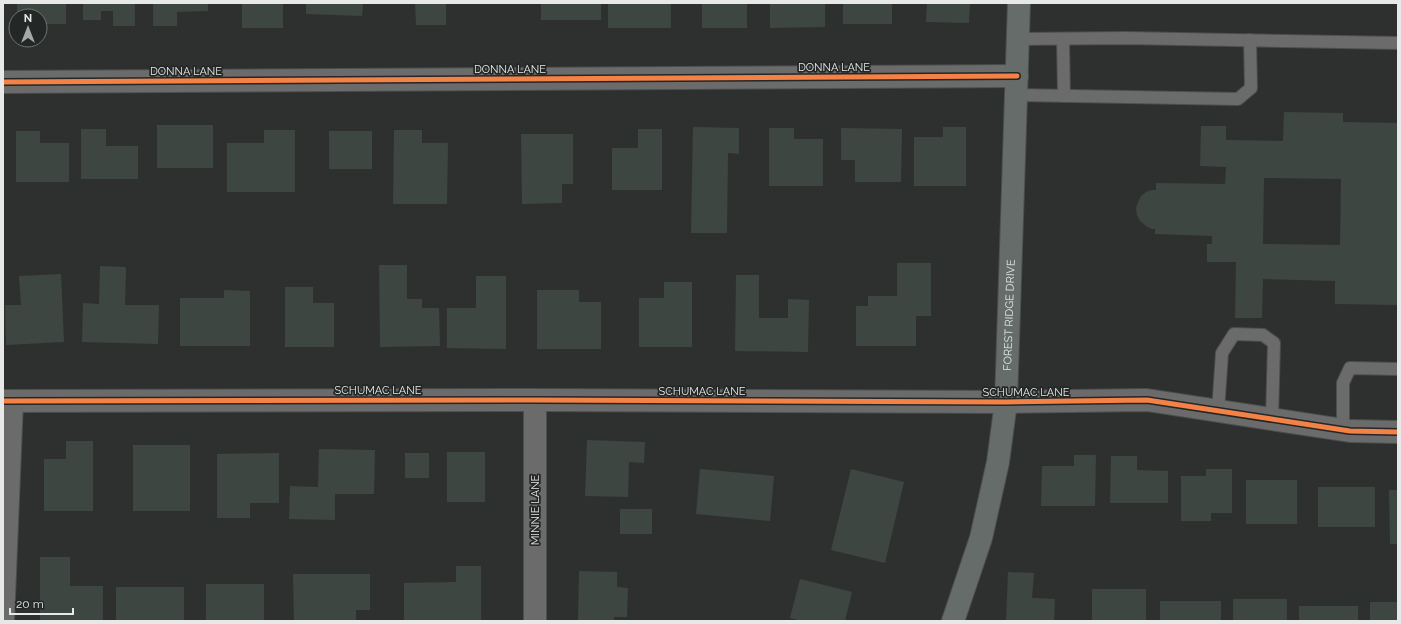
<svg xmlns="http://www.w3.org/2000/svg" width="1401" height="624" viewBox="0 0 1401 624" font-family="Raleway,sans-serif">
	<rect width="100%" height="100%" fill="#2e302f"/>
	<!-- building -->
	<g fill="#3e4642" fill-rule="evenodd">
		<polygon points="17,3 66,3 66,24 40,24 40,16 17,16"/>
		<polygon points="83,3 135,3 135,26 113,26 113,11 101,11 101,20 83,20"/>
		<polygon points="153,3 208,3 208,11 177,12 177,26 153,26"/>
		<rect x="242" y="3" width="41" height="25"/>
		<polygon points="306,3 363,3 362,16 306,14"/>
		<polygon points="415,3 446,3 446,25 416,25"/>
		<rect x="541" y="3" width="60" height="17"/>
		<rect x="608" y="3" width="63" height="25"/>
		<rect x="702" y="3" width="45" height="25"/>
		<polygon points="770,3 825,3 825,27 770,28"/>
		<rect x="843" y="3" width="49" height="21"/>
		<polygon points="927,3 970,3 969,23 926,22"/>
		<path d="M1284,112L1343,113V122L1398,123V305L1335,304V281L1263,279L1262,318H1235L1236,262H1207V244H1212V236L1155,234V229H1152L1146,226L1140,221L1137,215L1136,208L1138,202L1141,196L1146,192L1152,190H1156V183L1225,184L1226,167L1200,166L1201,126H1226V140L1283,141ZM1264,178L1341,179L1340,245L1263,244Z"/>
		<rect x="157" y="125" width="56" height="43"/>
		<polygon points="693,127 739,128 739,154 728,153 727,233 691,233"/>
		<polygon points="943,127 966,127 966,186 914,186 914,137 943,137"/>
		<polygon points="769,128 794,128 794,139 823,139 823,186 769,186"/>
		<polygon points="841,128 902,129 901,182 855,182 855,160 841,160"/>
		<polygon points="81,129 106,129 106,146 138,146 138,179 81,179"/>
		<polygon points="638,129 662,129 662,190 612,190 612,148 638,148"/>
		<polygon points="264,130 295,130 295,192 227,192 227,143 264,143"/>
		<polygon points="394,130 422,130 422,143 448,143 447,204 393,204"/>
		<polygon points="16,131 40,131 40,143 69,143 69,182 16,182"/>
		<rect x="329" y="131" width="43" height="38"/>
		<polygon points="521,134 573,134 573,184 562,184 562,203 522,204"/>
		<polygon points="897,263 931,263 931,316 916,316 916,346 856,346 856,306 868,306 868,296 897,296"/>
		<polygon points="379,265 407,265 407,299 422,299 422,308 439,308 440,346 380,347"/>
		<polygon points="100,266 126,267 125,305 159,305 158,344 82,342 83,303 99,304"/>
		<polygon points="61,274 64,342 6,345 5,305 21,305 19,276"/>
		<polygon points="736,275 759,275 759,318 788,318 788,299 809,300 808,352 735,351"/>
		<polygon points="476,276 506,276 506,349 447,348 447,308 476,308"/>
		<polygon points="664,282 692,282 692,347 639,347 639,298 664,298"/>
		<polygon points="285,287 313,287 313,303 334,303 334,347 285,347"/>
		<polygon points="224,290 250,291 250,346 180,346 180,298 224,298"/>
		<polygon points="537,290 579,290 579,302 601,302 601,349 537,349"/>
		<polygon points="587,440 645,442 644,463 629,462 628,497 585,496"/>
		<polygon points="66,441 93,441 93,511 44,511 44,459 66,459"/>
		<rect x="133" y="445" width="57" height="66"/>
		<polygon points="319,449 375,450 374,494 335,494 335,520 289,519 290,486 318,487"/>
		<rect x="447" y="452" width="38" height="50"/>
		<polygon points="279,453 279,503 250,503 250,518 217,518 217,454"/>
		<rect x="405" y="453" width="24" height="25"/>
		<polygon points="1074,455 1096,455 1095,506 1041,506 1042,466 1074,466"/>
		<polygon points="1111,456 1137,456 1137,470 1168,471 1168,503 1110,503"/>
		<polygon points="700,469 774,476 770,521 696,514"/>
		<polygon points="851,469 904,482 885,563 831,550"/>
		<polygon points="1206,469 1232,469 1232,513 1211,513 1211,521 1181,521 1181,476 1206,476"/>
		<rect x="1246" y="480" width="51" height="44"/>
		<rect x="1318" y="487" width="57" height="40"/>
		<polygon points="1389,490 1398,490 1398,544 1390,544"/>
		<rect x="620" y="509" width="32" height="25"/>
		<polygon points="40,557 70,557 70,586 103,586 103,621 40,621"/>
		<polygon points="456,566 481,566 481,621 404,621 404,583 456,582"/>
		<polygon points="579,571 617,572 617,587 628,588 627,617 614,617 614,621 578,621"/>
		<polygon points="1008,572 1034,573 1032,598 1055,599 1054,621 1006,621"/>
		<polygon points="293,574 370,574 370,610 356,610 356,621 294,621"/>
		<polygon points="800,579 852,592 845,621 802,621 790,618"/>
		<rect x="206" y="584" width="58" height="37"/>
		<rect x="116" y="587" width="68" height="34"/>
		<rect x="1092" y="589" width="54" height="32"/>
		<rect x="1233" y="599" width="54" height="22"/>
		<rect x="1160" y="601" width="61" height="20"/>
		<rect x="1370" y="602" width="28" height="19"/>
		<rect x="1299" y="606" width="59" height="15"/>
	</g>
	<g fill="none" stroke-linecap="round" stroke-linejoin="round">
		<!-- service casing -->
		<g stroke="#4c4f4d" stroke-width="14">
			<g id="service">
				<polyline points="1018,39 1126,38 1398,43"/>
				<polyline points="1063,39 1064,96"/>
				<polyline points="1017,95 1238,99 1251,88 1250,40"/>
				<polyline points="1218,411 1222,353 1234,334 1263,335 1274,343 1272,419"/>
				<polyline points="1343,430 1343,383 1350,368 1398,369"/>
			</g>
		</g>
		<!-- minor casing -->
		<g stroke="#4c4f4d" stroke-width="24">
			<g id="minor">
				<polyline points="3,82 1017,76"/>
				<polyline points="535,400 535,621"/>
				<polyline points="3,401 535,400 1006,402"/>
				<polyline points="3,621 12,401"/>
			</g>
		</g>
		<!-- tertiary casing -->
		<g stroke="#4c4f4d" stroke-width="24">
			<polyline id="tertiary" points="1006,402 1147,400 1350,431 1398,432"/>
		</g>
		<!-- secondary casing -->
		<g stroke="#4c4f4d" stroke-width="24">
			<g id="secondary">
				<path id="s1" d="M953,621L981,538L998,462L1006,402L1019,3"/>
			</g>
		</g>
		<!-- service -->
		<use href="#service" stroke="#6a6b6a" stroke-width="12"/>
		<!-- minor -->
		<use href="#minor" stroke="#6a6b6a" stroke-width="22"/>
		<!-- tertiary -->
		<use href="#tertiary" stroke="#6a6b6a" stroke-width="22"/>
		<!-- secondary -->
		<use href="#secondary" stroke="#666c6a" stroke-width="22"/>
		<!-- cycleway casing -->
		<g stroke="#232726" stroke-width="8">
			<g id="cycleway">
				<polyline points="3,82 1017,76"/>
				<polyline points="3,401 535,400 1006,402 1147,400 1350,431 1398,432"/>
			</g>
		</g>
		<!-- cycleway -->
		<use href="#cycleway" stroke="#f48246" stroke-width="5"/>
	</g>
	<g text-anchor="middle" stroke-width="3.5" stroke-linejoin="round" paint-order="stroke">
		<!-- street labels -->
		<g font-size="11" fill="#e6e9e7" stroke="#232726">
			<text x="834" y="71">DONNA LANE</text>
			<text x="510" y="73">DONNA LANE</text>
			<text x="186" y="75">DONNA LANE</text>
			<text dy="4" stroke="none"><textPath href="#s1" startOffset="313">FOREST RIDGE DRIVE</textPath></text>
			<text x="378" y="394">SCHUMAC LANE</text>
			<text x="702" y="395">SCHUMAC LANE</text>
			<text x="1026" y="396">SCHUMAC LANE</text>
			<text transform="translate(535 510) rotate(-90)" y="4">MINNIE LANE</text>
		</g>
	</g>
	<!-- border -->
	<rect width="1401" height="624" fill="none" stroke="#e6e9e7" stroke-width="8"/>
	<!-- north arrow -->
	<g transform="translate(28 28)"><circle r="19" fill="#232726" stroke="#717573"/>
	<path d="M0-3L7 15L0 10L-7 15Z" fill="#a6a8a7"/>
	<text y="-6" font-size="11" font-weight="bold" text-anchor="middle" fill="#e6e9e7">N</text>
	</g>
	<!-- scale -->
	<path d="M10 608v6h63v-6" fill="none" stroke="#e6e9e7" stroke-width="2"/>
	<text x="16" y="608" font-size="12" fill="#e6e9e7" stroke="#232726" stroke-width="3" paint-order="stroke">20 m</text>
</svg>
